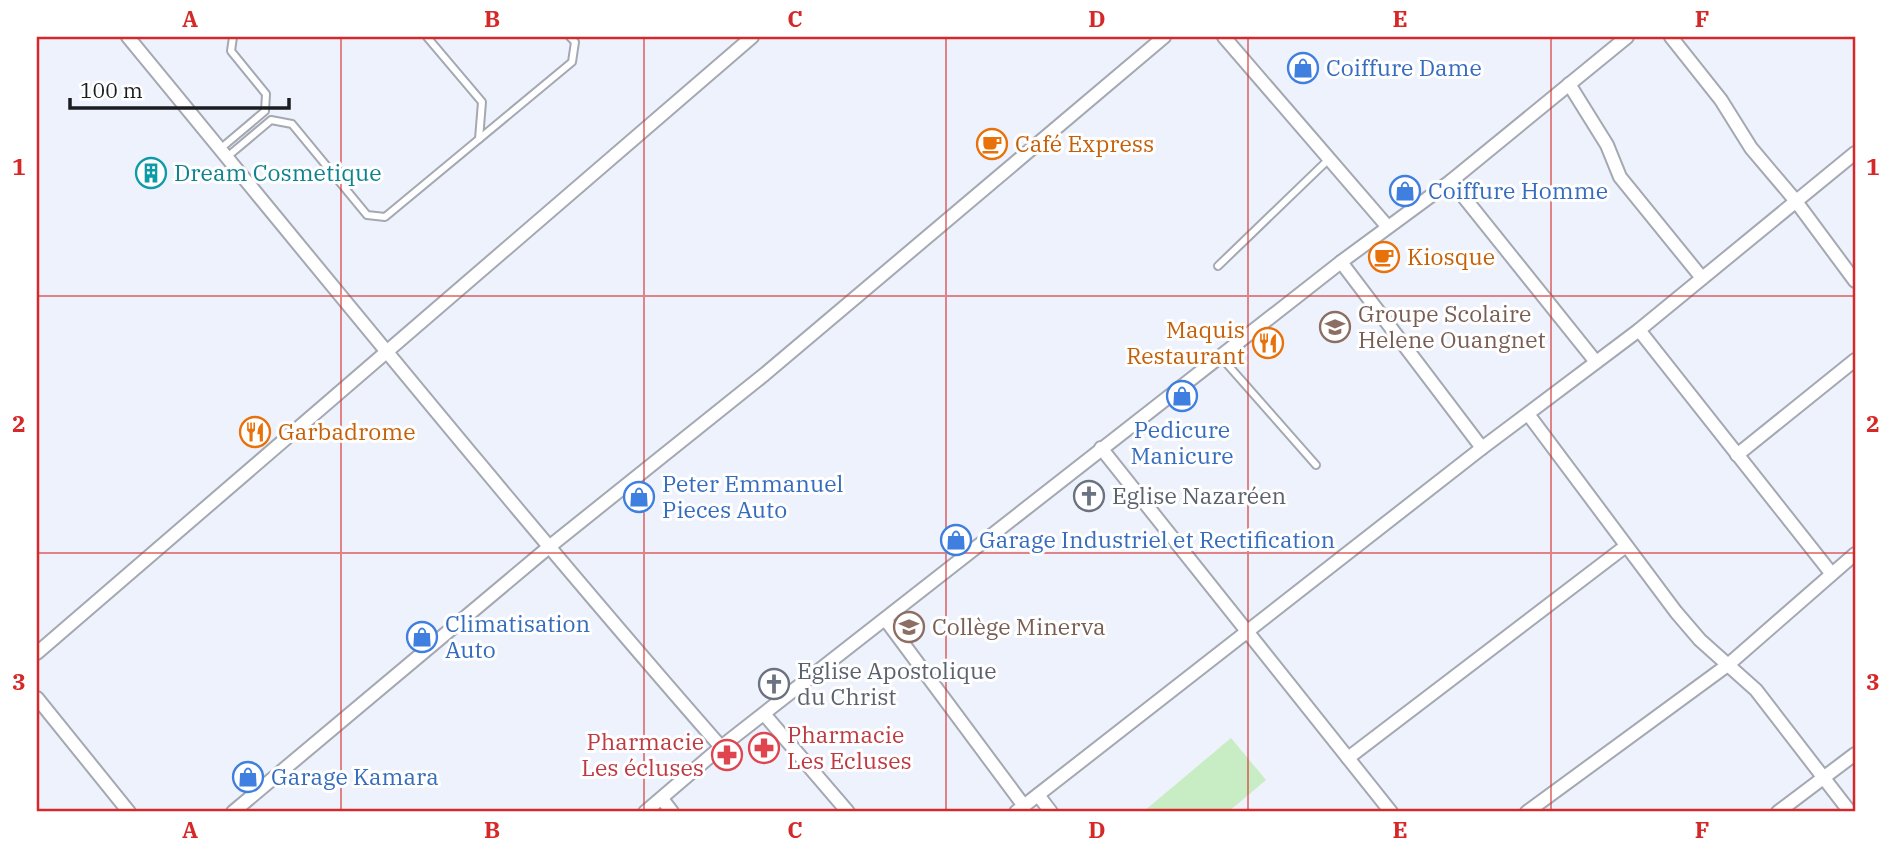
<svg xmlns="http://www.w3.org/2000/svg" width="1892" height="849" viewBox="0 0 1892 849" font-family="'IBM Plex Serif',serif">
	<rect width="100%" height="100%" fill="#eef2fc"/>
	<!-- green -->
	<polygon fill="#c8edc4" points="1231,738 1266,780 1228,812 1143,812"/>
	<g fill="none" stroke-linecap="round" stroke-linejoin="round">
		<!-- service casing -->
		<g stroke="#a4a8b2" stroke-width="10">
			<g id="service">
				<polyline points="427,37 482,102 479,139"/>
				<polyline points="220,149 265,111 266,94 231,51 233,37"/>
				<polyline points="227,157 271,120 292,124 367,215 385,217 572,62 575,42 570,37"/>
				<polyline points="1218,266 1329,159"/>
				<polyline points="1220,356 1316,465"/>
			</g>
		</g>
		<!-- minor casing -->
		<g stroke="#a4a8b2" stroke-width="16">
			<g id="minor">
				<path d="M128,37C324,275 518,515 721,747"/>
				<polyline points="1224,37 1387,226"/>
				<polyline points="1671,37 1721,100 1751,148 1795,200 1855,281"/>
				<polyline points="1569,84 1607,145 1620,177 1702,278"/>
				<polyline points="1451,181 1596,362"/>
				<polyline points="1341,262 1482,448"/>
				<polyline points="1639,330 1831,573"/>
				<polyline points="1528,414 1676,612 1700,640 1756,690 1850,812"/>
				<polyline points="1101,448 1391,812"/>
				<polyline points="1737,455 1855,360"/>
				<polyline points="885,619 1024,806"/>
				<polyline points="37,653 752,37"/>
				<polyline points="37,698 129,812"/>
				<polyline points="764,714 848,812"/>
				<polyline points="1348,758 1626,546"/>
				<polyline points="1038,795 1051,812"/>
				<polyline points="662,799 672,812"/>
				<polyline points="233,812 549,547 765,374 1164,37"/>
				<polyline points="645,812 721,747 1341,262 1451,181 1627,37"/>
				<polyline points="1016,812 1482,448 1639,330 1855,153"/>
				<polyline points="1527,812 1729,664 1855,554"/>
				<polyline points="1778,812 1855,754"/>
			</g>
		</g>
		<!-- service -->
		<use href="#service" stroke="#fff" stroke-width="6"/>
		<!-- minor -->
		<use href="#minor" stroke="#fff" stroke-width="12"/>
	</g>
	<!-- grid -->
	<path fill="none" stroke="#d62828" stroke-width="2" stroke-opacity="0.55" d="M341,37V812M644,37V812M946,37V812M1248,37V812M1551,37V812M37,296H1855M37,553H1855"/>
	<!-- icons -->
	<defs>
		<g id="shop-ring" transform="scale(1.575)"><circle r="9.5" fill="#fff" stroke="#3f7fe0" stroke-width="1.5"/><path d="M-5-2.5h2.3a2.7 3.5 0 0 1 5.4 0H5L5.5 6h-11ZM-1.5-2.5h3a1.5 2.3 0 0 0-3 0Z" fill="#3f7fe0"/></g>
		<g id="cafe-ring" transform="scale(1.575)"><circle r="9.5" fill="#fff" stroke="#e8710a" stroke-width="1.5"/><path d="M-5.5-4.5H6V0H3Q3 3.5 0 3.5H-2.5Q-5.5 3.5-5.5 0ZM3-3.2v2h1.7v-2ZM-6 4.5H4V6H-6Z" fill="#e8710a"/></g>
		<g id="building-ring" transform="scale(1.575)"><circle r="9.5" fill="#fff" stroke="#0f9aa8" stroke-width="1.5"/><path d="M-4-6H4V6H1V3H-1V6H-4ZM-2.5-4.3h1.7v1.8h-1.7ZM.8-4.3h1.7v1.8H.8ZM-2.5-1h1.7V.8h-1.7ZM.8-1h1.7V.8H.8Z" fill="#0f9aa8"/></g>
		<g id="school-ring" transform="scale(1.575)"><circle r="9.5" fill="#fff" stroke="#8d6e63" stroke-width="1.5"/><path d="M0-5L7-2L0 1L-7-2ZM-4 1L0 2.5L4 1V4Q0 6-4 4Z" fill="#8d6e63"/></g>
		<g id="restaurant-ring" transform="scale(1.575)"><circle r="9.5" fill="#fff" stroke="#e8710a" stroke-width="1.5"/><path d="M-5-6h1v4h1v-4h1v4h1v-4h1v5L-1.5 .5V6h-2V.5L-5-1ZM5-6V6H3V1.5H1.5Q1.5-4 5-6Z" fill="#e8710a"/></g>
		<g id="church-ring" transform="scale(1.575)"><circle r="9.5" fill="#fff" stroke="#6b7280" stroke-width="1.5"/><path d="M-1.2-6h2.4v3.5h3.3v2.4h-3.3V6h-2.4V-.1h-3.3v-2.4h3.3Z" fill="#6b7280"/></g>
		<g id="pharmacy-ring" transform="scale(1.575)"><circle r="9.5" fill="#fff" stroke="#e0444e" stroke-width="1.5"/><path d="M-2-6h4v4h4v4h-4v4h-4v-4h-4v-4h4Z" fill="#e0444e"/></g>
	</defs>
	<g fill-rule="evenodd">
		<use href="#shop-ring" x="1303" y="68"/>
		<use href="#cafe-ring" x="992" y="144"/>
		<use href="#building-ring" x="151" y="173"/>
		<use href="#shop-ring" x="1405" y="191"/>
		<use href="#cafe-ring" x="1384" y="257"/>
		<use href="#school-ring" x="1335" y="327"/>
		<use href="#restaurant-ring" x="1268" y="343"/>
		<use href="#shop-ring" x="1182" y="396"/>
		<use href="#restaurant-ring" x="255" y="432"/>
		<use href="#church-ring" x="1089" y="496"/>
		<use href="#shop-ring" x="639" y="497"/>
		<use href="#shop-ring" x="956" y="540"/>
		<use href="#school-ring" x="909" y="627"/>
		<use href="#shop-ring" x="422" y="637"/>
		<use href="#church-ring" x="774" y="684"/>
		<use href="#pharmacy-ring" x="764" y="748"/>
		<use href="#pharmacy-ring" x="727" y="755"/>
		<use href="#shop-ring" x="248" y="777"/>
	</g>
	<g text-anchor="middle" stroke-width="6" stroke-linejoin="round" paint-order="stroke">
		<!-- shop labels -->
		<g font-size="23" fill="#366cbe" stroke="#fff" text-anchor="start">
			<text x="1326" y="76">Coiffure Dame</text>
			<text x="1428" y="199">Coiffure Homme</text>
			<text x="1182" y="438" text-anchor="middle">Pedicure<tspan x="1182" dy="26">Manicure</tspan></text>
			<text x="662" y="492">Peter Emmanuel<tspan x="662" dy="26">Pieces Auto</tspan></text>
			<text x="979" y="548">Garage Industriel et Rectification</text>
			<text x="445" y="632">Climatisation<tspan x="445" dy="26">Auto</tspan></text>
			<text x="271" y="785">Garage Kamara</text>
		</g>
		<!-- food labels -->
		<g font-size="23" fill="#c56008" stroke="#fff" text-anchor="start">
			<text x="1015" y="152">Café Express</text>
			<text x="1407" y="265">Kiosque</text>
			<text x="1245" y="338" text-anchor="end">Maquis<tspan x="1245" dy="26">Restaurant</tspan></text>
			<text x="278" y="440">Garbadrome</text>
		</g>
		<!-- culture labels -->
		<g font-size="23" fill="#0d838f" stroke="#fff" text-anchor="start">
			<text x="174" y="181">Dream Cosmetique</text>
		</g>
		<!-- education labels -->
		<g font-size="23" fill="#785e54" stroke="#fff" text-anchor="start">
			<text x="1358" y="322">Groupe Scolaire<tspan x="1358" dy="26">Helene Ouangnet</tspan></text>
			<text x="932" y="635">Collège Minerva</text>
		</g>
		<!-- worship labels -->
		<g font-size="23" fill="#5b616d" stroke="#fff" text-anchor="start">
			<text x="1112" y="504">Eglise Nazaréen</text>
			<text x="797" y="679">Eglise Apostolique<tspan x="797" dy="26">du Christ</tspan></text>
		</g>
		<!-- health labels -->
		<g font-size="23" fill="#be3a42" stroke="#fff" text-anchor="start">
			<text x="787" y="743">Pharmacie<tspan x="787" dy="26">Les Ecluses</tspan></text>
			<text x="704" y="750" text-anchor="end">Pharmacie<tspan x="704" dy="26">Les écluses</tspan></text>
		</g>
	</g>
	<!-- border -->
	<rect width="1892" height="849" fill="none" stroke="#ffffff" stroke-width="77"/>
	<!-- scale -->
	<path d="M70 98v10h219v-10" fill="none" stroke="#1b1d20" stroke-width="3.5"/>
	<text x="80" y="98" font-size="21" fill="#1b1d20" stroke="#ffffff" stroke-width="5" paint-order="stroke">100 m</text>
	<rect x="38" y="38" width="1816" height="772" fill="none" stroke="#d62828" stroke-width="2.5"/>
	<g font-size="23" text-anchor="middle" font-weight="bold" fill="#d62828">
		<text x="190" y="27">A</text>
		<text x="492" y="27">B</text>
		<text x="795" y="27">C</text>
		<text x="1097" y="27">D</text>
		<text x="1400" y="27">E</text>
		<text x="1702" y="27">F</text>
		<text x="19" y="175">1</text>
		<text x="1873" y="175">1</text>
		<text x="19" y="432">2</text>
		<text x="1873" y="432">2</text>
		<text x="19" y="690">3</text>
		<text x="1873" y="690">3</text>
		<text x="190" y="838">A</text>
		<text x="492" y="838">B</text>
		<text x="795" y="838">C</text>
		<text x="1097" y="838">D</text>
		<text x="1400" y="838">E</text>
		<text x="1702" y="838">F</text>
	</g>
</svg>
